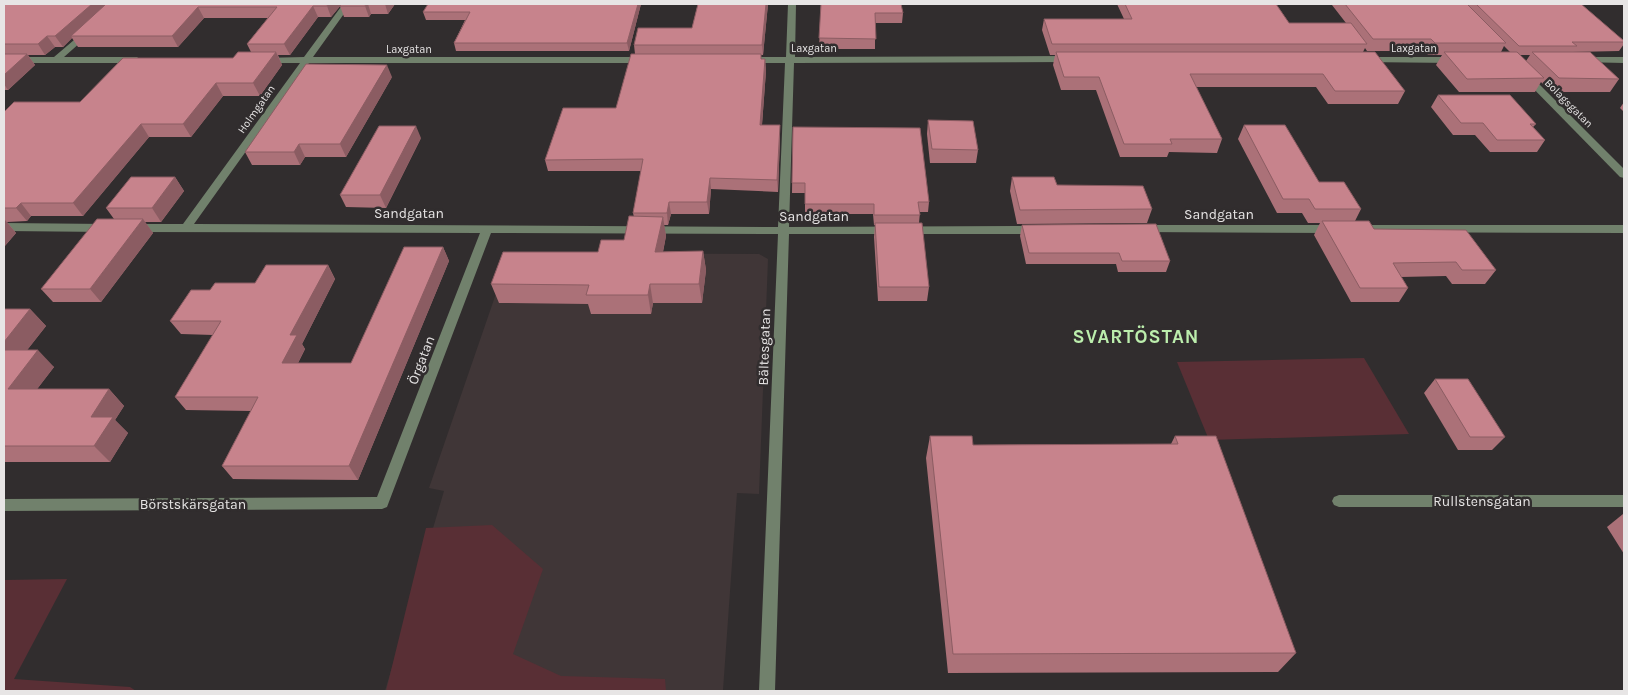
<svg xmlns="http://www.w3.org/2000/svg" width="1628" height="695" viewBox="0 0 1628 695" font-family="Karla,sans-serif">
	<rect width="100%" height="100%" fill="#312d2e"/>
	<!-- built -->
	<polygon fill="#403637" points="510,253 759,254 768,259 759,494 737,493 723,690 385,691 444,491 429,488"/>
	<!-- green -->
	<g fill="#592f35">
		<polygon points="1364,358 1409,434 1209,440 1177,362"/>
		<polygon points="492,525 543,569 513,654 561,676 665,679 666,691 386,691 426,528"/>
		<polygon points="67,579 14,679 130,687 136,691 4,691 4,580"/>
	</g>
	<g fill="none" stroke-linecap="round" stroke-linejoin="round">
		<!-- minor -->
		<g fill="#71816c" fill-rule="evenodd">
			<polygon points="343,4 351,4 313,57 644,57 648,60 644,63 309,63 194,224 778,227 785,63 749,63 745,60 749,57 786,57 788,4 796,4 795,57 1069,56 1073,59 1069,62 794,63 789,227 1037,226 1043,230 1037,234 789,234 775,691 759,691 778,234 491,233 387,507 382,509 4,511 4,499 377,497 480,233 132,232 126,228 132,224 183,224 300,63 264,63 261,62 261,58 304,57"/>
			<polygon points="87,29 91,32 90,34 64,57 137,57 141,60 137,63 4,63 4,57 54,57"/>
			<polygon points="1364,57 1454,57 1458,60 1454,63 1361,62 1361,58"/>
			<polygon points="1582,57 1624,57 1624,63 1579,62 1579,58"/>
			<polygon points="1525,72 1528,73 1624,169 1624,178 1620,177 1522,77 1522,73"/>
			<polygon points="4,223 107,224 113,228 107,232 4,231"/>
			<polygon points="1142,225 1334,225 1340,229 1334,233 1138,232 1136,229"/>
			<polygon points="1357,225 1624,225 1624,233 1353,232 1351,229"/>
			<polygon points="1339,495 1624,495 1624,507 1339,507 1334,505 1332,501 1334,497"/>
		</g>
	</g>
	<!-- wall -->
	<g fill="#ab7178" fill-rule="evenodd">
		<polygon points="4,4 395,4 388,14 371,14 369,17 344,17 340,6 331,17 318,17 290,55 278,55 282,65 260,96 223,96 191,137 149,137 83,216 31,216 27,221 7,222 16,233 4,247 4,112 80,102 233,58 251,52 247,44 268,18 204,18 178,47 78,47 72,38 63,47 55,47 45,55 28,55 35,65 8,90 4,90"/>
		<polygon points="641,4 629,51 456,51 454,43 465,20 426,20 423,12"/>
		<polygon points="698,4 768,4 763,55 761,55 761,59 765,59 766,71 762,125 780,125 780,137 778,192 711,189 709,214 671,214 668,225 664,225 666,236 663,252 703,251 706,270 702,303 653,303 651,314 591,314 588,304 499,303 491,284 598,252 624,240 634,217 633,213 641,171 548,171 545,160 616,108 635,54 634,45 692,28"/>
		<polygon points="821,4 903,13 902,23 875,23 875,49 819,49"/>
		<path d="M1117,4H1276L1289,23H1346L1332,5L1333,4H1581L1624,41V44L1619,51L1573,52L1619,79L1610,92H1550L1541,82L1535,92H1459L1436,65L1442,55H1428L1425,51H1367L1365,48L1363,52L1405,91L1398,104H1328L1316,87H1196L1222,139L1217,153L1169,152L1167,157H1120L1096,90H1061L1053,65L1055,55H1050L1042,30L1044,19H1124ZM1504,46L1510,52H1501ZM1520,55H1530L1526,61Z"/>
		<polygon points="392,77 346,157 305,157 300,165 252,165 245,152"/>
		<polygon points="1438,95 1536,124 1533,127 1545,140 1537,152 1490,152 1475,135 1453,135 1431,107"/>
		<polygon points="1624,102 1624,112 1620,108"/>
		<polygon points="928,120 978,150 976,163 930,163 927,134"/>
		<polygon points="1244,125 1319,182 1361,209 1355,221 1374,229 1496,270 1485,284 1452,284 1446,276 1401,277 1408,288 1399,302 1351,302 1314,235 1320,223 1308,223 1302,213 1277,213 1238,139"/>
		<polygon points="793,127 929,202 928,212 920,212 919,223 929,287 927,301 878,301 874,237 875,225 874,225 873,214 805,214 805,193 792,193"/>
		<polygon points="421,138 386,208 346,207 340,195"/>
		<polygon points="175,177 184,191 161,222 145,222 153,233 101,302 53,302 41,289 114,219 106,208"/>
		<polygon points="1012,177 1057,185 1152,209 1147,223 1017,224 1010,191"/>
		<polygon points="1022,225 1170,261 1166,272 1118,272 1116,264 1026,264 1020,236"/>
		<polygon points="443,247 449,261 358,480 233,479 222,466 251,411 186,410 175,397 213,335 181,334 170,321 210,290 255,283 328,265 335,279 302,344 305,349 298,363 351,363"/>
		<polygon points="4,309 30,309 46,326 27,350 54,367 37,389 109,389 124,406 115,420 128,433 110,462 4,462"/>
		<polygon points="1435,379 1505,437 1492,450 1458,450 1424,393"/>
		<polygon points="930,436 973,445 1171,444 1175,436 1296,653 1278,672 948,673 926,458"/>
		<polygon points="1623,514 1624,514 1624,554 1607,527"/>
	</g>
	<!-- shaded-wall -->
	<g fill="#8b5c62">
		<polygon points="92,4 111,4 71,36 72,38 63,47 55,36"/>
		<polygon points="328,4 342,4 331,17 327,6"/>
		<polygon points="366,4 368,4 371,14 369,17 365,6"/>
		<polygon points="385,4 395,4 388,14"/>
		<polygon points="638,4 641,4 629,51 627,43"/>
		<polygon points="766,4 768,4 763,55 762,45"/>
		<polygon points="313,6 318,17 290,55 284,44"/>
		<polygon points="198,7 204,18 178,47 172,36"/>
		<polygon points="47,36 55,47 45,55 38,44"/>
		<polygon points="276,52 282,65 260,96 253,83"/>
		<polygon points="27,54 35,65 8,90 4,84 4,75"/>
		<polygon points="765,59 766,71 761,137 760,125"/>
		<polygon points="387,65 392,77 346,157 340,144"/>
		<polygon points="216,83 223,96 191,137 183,124"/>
		<polygon points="141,124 149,137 83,216 73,203"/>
		<polygon points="780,125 780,137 778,192 777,180"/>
		<polygon points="416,126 421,138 386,208 380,195"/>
		<polygon points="299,144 305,157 300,165 294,152"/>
		<polygon points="175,177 184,191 161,222 152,208"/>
		<polygon points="710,178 711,189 709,214 707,202"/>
		<polygon points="669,202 671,214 668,225 667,213"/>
		<polygon points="21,203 31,216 27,221 16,208"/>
		<polygon points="663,217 666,236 659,271 655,252"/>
		<polygon points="143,219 153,233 101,302 90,289"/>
		<polygon points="5,220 16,233 4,247 4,221"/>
		<polygon points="443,247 449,261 358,480 349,466"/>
		<polygon points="703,251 706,270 702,303 699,284"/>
		<polygon points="328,265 335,279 302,344 305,349 291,377 282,363 290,335"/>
		<polygon points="650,284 653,303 651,314 648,295"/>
		<polygon points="30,309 46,326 14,367 4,357 4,342"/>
		<polygon points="38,350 54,367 25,405 8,389"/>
		<polygon points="109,389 124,406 115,420 128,433 110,462 94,446 91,417"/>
	</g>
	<!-- building -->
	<g fill="#c7838c" stroke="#8b5c62">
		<polygon points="4,4 92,4 55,36 47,36 38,44 4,44"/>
		<polygon points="106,4 328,4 327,6 313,6 284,44 247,44 277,7 198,7 172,36 71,36"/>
		<polygon points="341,4 366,4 365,6 340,6"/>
		<polygon points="428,4 638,4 627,43 454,43 470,12 423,12"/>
		<polygon points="698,4 766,4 762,45 634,45 638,28 692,28"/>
		<polygon points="821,4 901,4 903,13 875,13 876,39 819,38"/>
		<polygon points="1125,4 1276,4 1289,23 1351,23 1367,44 1052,44 1044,19 1132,19"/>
		<polygon points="1345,4 1467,4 1506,43 1435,43 1431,39 1373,39"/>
		<polygon points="1476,4 1581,4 1624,41 1624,42 1572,42 1577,46 1519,46"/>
		<polygon points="238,52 276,52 253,83 216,83 183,124 141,124 73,203 21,203 16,208 4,208 4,112 14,102 80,102 123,58 233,58"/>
		<polygon points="1056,52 1375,52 1405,91 1335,91 1323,74 1190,74 1222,139 1170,139 1172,144 1124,144 1099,77 1064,77"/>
		<polygon points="1444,52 1517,52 1544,78 1467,79"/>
		<polygon points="1532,52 1590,52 1619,79 1559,78"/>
		<polygon points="4,54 27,54 4,75"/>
		<polygon points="631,54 761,54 761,59 765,59 760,125 780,125 777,180 710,178 707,202 669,202 667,213 633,213 643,159 545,160 563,108 616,108"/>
		<polygon points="306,64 387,65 340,144 299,144 294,152 245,152"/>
		<polygon points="1438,95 1510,95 1536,124 1530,124 1545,140 1497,140 1483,123 1461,123"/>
		<polygon points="928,120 973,121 978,150 932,149"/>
		<polygon points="1244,125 1285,125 1319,182 1344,182 1361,209 1315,209 1309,199 1283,199"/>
		<polygon points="379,126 416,126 380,195 340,195"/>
		<polygon points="793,127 920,128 929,202 918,202 920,215 874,215 874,204 805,204 805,183 792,183"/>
		<polygon points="131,177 175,177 152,208 106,208"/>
		<polygon points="1012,177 1054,177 1057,185 1143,186 1152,209 1020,210"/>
		<polygon points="629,216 663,217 655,252 703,251 699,284 650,284 648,295 586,295 589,285 491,284 503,252 598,252 601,240 624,240"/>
		<polygon points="97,219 143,219 90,289 41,289"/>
		<polygon points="1322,221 1369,221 1374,229 1466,230 1496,270 1462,270 1456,262 1393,263 1408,288 1360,288"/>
		<polygon points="875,223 922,223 929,287 879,287"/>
		<polygon points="1156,224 1170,261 1122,261 1119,253 1029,253 1022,225"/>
		<polygon points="404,247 443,247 349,466 222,466 258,397 175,397 221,321 170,321 191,290 210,290 215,283 255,283 266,265 328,265 290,335 297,335 282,363 351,363"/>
		<polygon points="4,309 30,309 4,342"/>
		<polygon points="4,350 38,350 8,389 109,389 91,417 113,417 94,446 4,446"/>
		<polygon points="1435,379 1468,379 1505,437 1470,437"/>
		<polygon points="930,436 972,436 973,445 1178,444 1175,436 1216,436 1296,653 953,654"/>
	</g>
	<g text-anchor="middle" stroke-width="5" stroke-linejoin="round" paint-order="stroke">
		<!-- far-street labels -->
		<g font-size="11" fill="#e7e5e5" stroke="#312d2e">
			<text x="814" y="52">Laxgatan</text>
			<text x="1414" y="52">Laxgatan</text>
			<text x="409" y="53">Laxgatan</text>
			<text transform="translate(1569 103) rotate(45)" y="4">Bolagsgatan</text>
			<text transform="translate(256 109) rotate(-55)" y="4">Holmgatan</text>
		</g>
		<!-- street labels -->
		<g font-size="14" fill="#e7e5e5" stroke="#312d2e">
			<text x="409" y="218">Sandgatan</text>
			<text x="1219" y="219">Sandgatan</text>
			<text x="814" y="221">Sandgatan</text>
			<text transform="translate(764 347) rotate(-88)" y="5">Bältesgatan</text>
			<text transform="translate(421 360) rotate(-69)" y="5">Örgatan</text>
			<text x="1482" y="506">Rullstensgatan</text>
			<text x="193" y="509">Börstskärsgatan</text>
		</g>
		<!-- district labels -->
		<g font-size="19" font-weight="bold" letter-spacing="1" fill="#bceead" stroke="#312d2e">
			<text x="1136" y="343">SVARTÖSTAN</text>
		</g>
	</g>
	<!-- border -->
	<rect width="1628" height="695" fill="none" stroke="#e7e5e5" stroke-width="10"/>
</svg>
